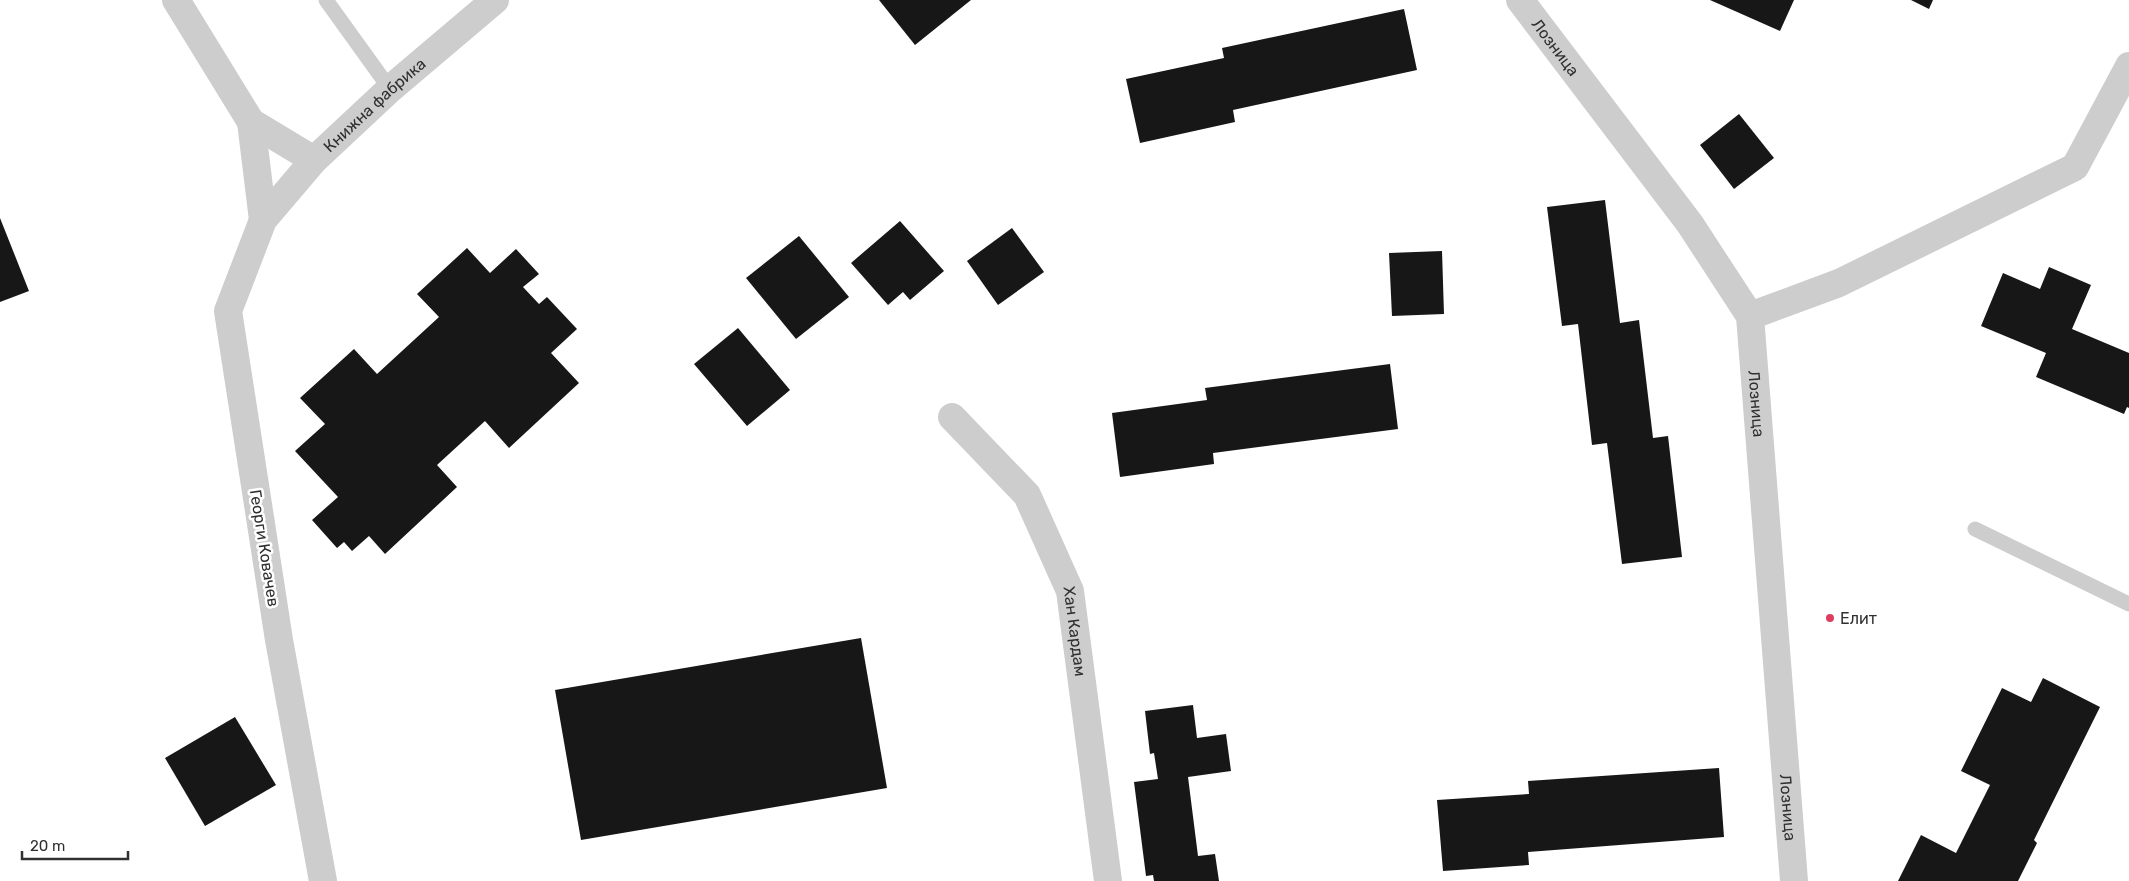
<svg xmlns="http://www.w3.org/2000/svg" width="2129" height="881" viewBox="0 0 2129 881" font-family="Rubik,sans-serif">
	<rect width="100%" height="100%" fill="#fff"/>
	<!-- building -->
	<g fill="#171717">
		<polygon points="879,0 971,0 915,45"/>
		<polygon points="1710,0 1794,0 1780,31"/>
		<polygon points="1911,0 1933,0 1929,9"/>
		<polygon points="1404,9 1417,70 1233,110 1235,122 1140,143 1126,79 1224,58 1222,48"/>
		<polygon points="1739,114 1774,158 1734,189 1700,145"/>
		<polygon points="1605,200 1620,323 1639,320 1653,438 1668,436 1682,557 1622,564 1607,443 1592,445 1578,324 1562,326 1547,207"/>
		<polygon points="0,218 29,291 0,302"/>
		<polygon points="900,221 944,271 910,300 903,292 888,305 851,263"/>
		<polygon points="1012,228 1044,272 998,305 967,261"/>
		<polygon points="799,236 849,297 796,339 746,278"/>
		<polygon points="467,248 490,273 516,249 539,274 523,287 539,304 547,297 577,329 551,353 579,383 509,448 485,421 437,465 457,487 385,554 369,536 352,551 344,542 337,548 312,520 338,497 295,451 325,424 300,398 354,349 377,374 439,317 417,294"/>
		<polygon points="1442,251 1444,314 1392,316 1389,253"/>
		<polygon points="2049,267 2091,285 2072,329 2129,353 2129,408 2127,407 2124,414 2036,377 2046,353 1981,326 2003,273 2040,289"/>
		<polygon points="738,328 790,390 747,426 694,364"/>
		<polygon points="1390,364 1398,429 1213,453 1214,464 1120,477 1112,413 1207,400 1205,388"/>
		<polygon points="861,638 887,788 581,840 555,690"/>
		<polygon points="2043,678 2100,707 2034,840 2037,843 2018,881 1898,881 1921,835 1956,853 1990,785 1961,771 2002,688 2031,702"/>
		<polygon points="1193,705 1197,738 1226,734 1231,771 1188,777 1198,856 1215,854 1219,881 1154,881 1153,875 1146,876 1134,782 1158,779 1154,753 1150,754 1145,711"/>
		<polygon points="235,717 276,785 205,826 165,758"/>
		<polygon points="1719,768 1724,837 1528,852 1529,865 1443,871 1437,800 1529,794 1528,781"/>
	</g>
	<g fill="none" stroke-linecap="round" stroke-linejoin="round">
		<!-- service -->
		<g stroke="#cdcdcd" stroke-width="15">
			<polyline points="326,0 390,89"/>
			<polyline points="1975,529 2129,604"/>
		</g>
		<!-- minor -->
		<g stroke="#cdcdcd" stroke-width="28">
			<polyline points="176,0 251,122 314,160"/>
			<path id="s1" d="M1520,0L1690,224L1750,316L1794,881"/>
			<polyline points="251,122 263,220"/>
			<polyline points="1750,316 1839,283 2075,167 2129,66"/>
			<path id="s2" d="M952,417L1027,495L1070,591L1108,881"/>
			<path id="s3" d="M323,881L279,640L228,311L263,220L314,160L390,89L495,0"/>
		</g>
	</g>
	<!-- markers -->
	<circle fill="#db3e5f" stroke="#fff" stroke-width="2" cx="1830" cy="618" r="5"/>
	<g text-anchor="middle" stroke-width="5" stroke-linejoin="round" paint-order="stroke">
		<!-- street labels -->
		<g font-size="16" fill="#303030" stroke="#fff">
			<text dy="6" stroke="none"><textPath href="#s1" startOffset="59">Лозница</textPath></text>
			<text dy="6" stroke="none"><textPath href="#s3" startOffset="836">Книжна фабрика</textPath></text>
			<text dy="6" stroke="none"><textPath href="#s1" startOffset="479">Лозница</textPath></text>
			<text transform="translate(265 548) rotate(81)" y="6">Георги Ковачев</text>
			<text dy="6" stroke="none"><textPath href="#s2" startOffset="254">Хан Кардам</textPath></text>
			<text dy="6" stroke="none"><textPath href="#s1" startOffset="884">Лозница</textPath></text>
		</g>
		<!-- poi labels -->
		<g font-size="16" fill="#303030" stroke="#fff" text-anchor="start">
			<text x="1840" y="624">Елит</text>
		</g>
	</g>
	<!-- scale -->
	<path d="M22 851v8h106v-8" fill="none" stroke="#303030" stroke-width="2.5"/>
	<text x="30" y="851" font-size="15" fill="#303030" stroke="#ffffff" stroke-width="4" paint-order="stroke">20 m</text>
</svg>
